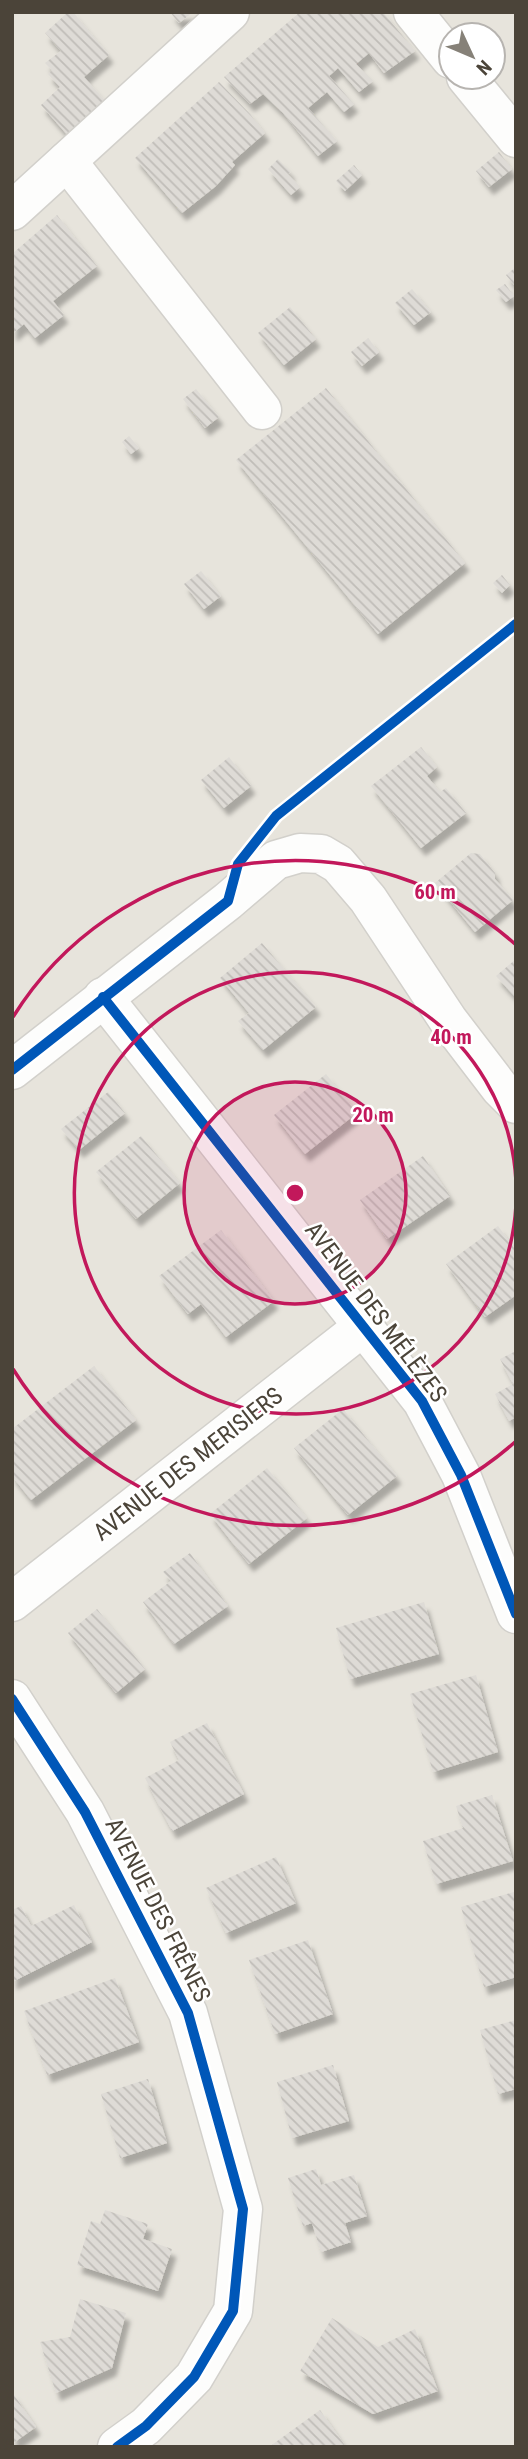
<svg xmlns="http://www.w3.org/2000/svg" width="528" height="2459" viewBox="0 0 528 2459" font-family="'Roboto Condensed',sans-serif">
	<defs>
		<pattern id="building-back-hatch" width="6" height="6" patternUnits="userSpaceOnUse" patternTransform="scale(1.75)"><rect width="6" height="6" fill="#dedbd6"/><path d="M-1 5l2 2M0 0l6 6M5-1l2 2" fill="none" stroke="#c0bdb8"/></pattern>
		<filter id="shadow"><feDropShadow dx="4.5" dy="8" stdDeviation="2" flood-color="#0004"/></filter>
	</defs>
	<rect width="100%" height="100%" fill="#f4f2ee"/>
	<!-- residential -->
	<path fill="#e7e4dc" fill-rule="evenodd" d="M12,12H516V2447H12ZM451,35H493V77H451Z"/>
	<!-- building -->
	<g fill="url(#building-back-hatch)" filter="url(#shadow)">
		<polygon points="68,12 73,12 109,55 84,77 108,104 70,138 41,105 60,87 48,74 52,70 45,63 61,51 45,33"/>
		<polygon points="170,12 193,12 179,23"/>
		<polygon points="300,12 383,12 415,51 384,73 369,53 356,64 373,81 359,92 338,68 329,76 354,104 344,112 327,92 308,108 337,141 318,156 283,113 263,94 250,104 224,77"/>
		<polygon points="219,82 250,114 265,133 232,162 235,165 216,186 182,213 135,158"/>
		<polygon points="499,152 512,169 489,187 476,171"/>
		<polygon points="278,159 291,172 288,174 300,187 291,195 268,169"/>
		<polygon points="354,165 362,175 345,191 336,181"/>
		<polygon points="57,215 97,266 53,301 64,315 35,338 24,324 12,334 12,254"/>
		<polygon points="516,267 516,287 506,275"/>
		<polygon points="505,284 514,296 506,302 496,290"/>
		<polygon points="412,289 431,312 414,325 395,303"/>
		<polygon points="290,307 316,339 284,365 258,333"/>
		<polygon points="368,338 379,352 362,366 351,352"/>
		<polygon points="326,388 465,563 378,634 236,460"/>
		<polygon points="196,389 219,417 205,428 183,399"/>
		<polygon points="129,436 139,448 131,454 122,442"/>
		<polygon points="201,571 221,596 204,609 184,584"/>
		<polygon points="502,575 510,585 502,593 493,583"/>
		<polygon points="421,747 437,767 427,776 440,792 446,788 466,813 421,848 371,786"/>
		<polygon points="229,757 251,786 224,808 201,780"/>
		<polygon points="471,853 480,854 495,873 495,879 513,900 475,932 435,883"/>
		<polygon points="262,943 316,1007 263,1050 238,1021 249,1013 220,978"/>
		<polygon points="516,959 516,998 496,976"/>
		<polygon points="326,1074 357,1113 305,1154 274,1115"/>
		<polygon points="108,1092 125,1113 79,1150 61,1129"/>
		<polygon points="141,1136 180,1183 136,1219 96,1172"/>
		<polygon points="423,1156 450,1196 387,1239 360,1200"/>
		<polygon points="498,1226 516,1250 516,1295 485,1317 446,1264"/>
		<polygon points="221,1230 274,1301 226,1337 201,1304 188,1314 159,1276"/>
		<polygon points="516,1351 516,1417 509,1421 495,1394 513,1384 500,1359"/>
		<polygon points="94,1366 136,1420 31,1500 12,1476 12,1429"/>
		<polygon points="343,1409 397,1476 348,1515 294,1448"/>
		<polygon points="267,1468 307,1518 249,1564 210,1514"/>
		<polygon points="190,1553 228,1606 174,1644 143,1602 171,1581 163,1572"/>
		<polygon points="424,1602 439,1654 350,1679 336,1628"/>
		<polygon points="97,1609 145,1669 116,1693 68,1633"/>
		<polygon points="476,1675 498,1752 433,1772 410,1694"/>
		<polygon points="207,1723 244,1794 172,1831 145,1778 179,1760 170,1742"/>
		<polygon points="492,1795 513,1861 436,1884 423,1841 463,1828 456,1806"/>
		<polygon points="276,1857 296,1903 226,1933 206,1888"/>
		<polygon points="514,1892 516,1977 484,1987 461,1907"/>
		<polygon points="74,1905 92,1942 12,1982 12,1910 21,1906 31,1926"/>
		<polygon points="308,1940 333,2014 275,2034 249,1960"/>
		<polygon points="115,1978 139,2042 47,2075 24,2011"/>
		<polygon points="516,2020 516,2089 498,2094 480,2030"/>
		<polygon points="333,2065 349,2121 292,2138 277,2082"/>
		<polygon points="148,2079 167,2143 120,2158 101,2094"/>
		<polygon points="316,2169 321,2185 354,2175 367,2216 345,2223 351,2242 321,2252 312,2223 303,2226 288,2178"/>
		<polygon points="105,2210 148,2224 143,2239 172,2249 158,2291 77,2265 91,2221 100,2224"/>
		<polygon points="80,2299 126,2313 112,2368 56,2393 40,2342 70,2337"/>
		<polygon points="332,2318 378,2347 415,2329 438,2391 373,2414 300,2371"/>
		<polygon points="12,2392 36,2427 12,2444"/>
		<polygon points="320,2410 346,2447 269,2447"/>
	</g>
	<g fill="none" stroke-linecap="round" stroke-linejoin="round">
		<!-- minor casing -->
		<g stroke="#d2d0cb" stroke-width="41">
			<g id="minor">
				<polyline points="413,12 451,59"/>
				<polyline points="466,77 516,138"/>
				<polyline points="67,161 262,410"/>
				<polyline points="12,211 230,12"/>
				<polyline points="103,997 422,1401 461,1475 516,1614"/>
				<polyline points="12,1070 228,901 276,860 300,853 321,854 338,864 368,899 448,1020 500,1088 516,1104"/>
				<polyline points="12,1602 364,1326"/>
				<polyline points="12,1699 85,1812 188,2013 243,2209 233,2311 194,2377 146,2426 117,2447"/>
			</g>
		</g>
		<!-- minor -->
		<use href="#minor" stroke="#fdfdfc" stroke-width="38"/>
		<!-- cycleway casing -->
		<g stroke="#fff" stroke-width="15">
			<g id="cycleway">
				<polyline points="103,997 422,1401 461,1475 516,1614"/>
				<polyline points="12,1070 228,901 238,864 276,816 516,624"/>
				<polyline points="12,1699 85,1812 188,2013 243,2209 233,2311 194,2377 146,2426 117,2447"/>
			</g>
		</g>
		<!-- cycleway -->
		<use href="#cycleway" stroke="#0057b8" stroke-width="10"/>
	</g>
	<!-- distance rings -->
	<circle cx="295" cy="1193" r="111" fill="#c2185b" fill-opacity=".12"/>
	<g fill="none" stroke="#c2185b" stroke-width="3.5">
		<circle cx="295" cy="1193" r="111"/>
		<path d="M516 1205A221 221 0 1 1 516 1181"/>
		<path d="M515 1442A332 332 0 0 1 13 1369M13 1017A332 332 0 0 1 515 944"/>
	</g>
	<g text-anchor="middle" stroke-width="5" stroke-linejoin="round" paint-order="stroke">
		<!-- street labels -->
		<g font-size="24" fill="#4b4439" stroke="#fff">
			<text transform="translate(376 1312) rotate(53)" y="8">AVENUE DES MÉLÈZES</text>
			<text transform="translate(188 1464) rotate(-38)" y="8">AVENUE DES MERISIERS</text>
			<text transform="translate(158 1910) rotate(63)" y="8">AVENUE DES FRÊNES</text>
		</g>
	</g>
	<circle cx="295" cy="1193" r="10" fill="#c2185b" stroke="#fff" stroke-width="3.5"/>
	<g font-size="21" text-anchor="middle" font-weight="bold" fill="#c2185b" stroke="#fff" stroke-width="5" stroke-linejoin="round" paint-order="stroke">
		<text x="435" y="899">60 m</text>
		<text x="451" y="1044">40 m</text>
		<text x="373" y="1122">20 m</text>
	</g>
	<!-- border -->
	<rect width="528" height="2459" fill="none" stroke="#4b4439" stroke-width="28"/>
	<!-- north arrow -->
	<g transform="translate(472 56) rotate(134)"><circle r="33" fill="#ffffff" stroke="#b7b4b0" stroke-width="2"/>
	<path d="M0-5L12 26L0 18L-12 26Z" fill="#868178"/>
	<text y="-10" font-size="19" font-weight="bold" text-anchor="middle" fill="#4b4439">N</text>
	</g>
</svg>
